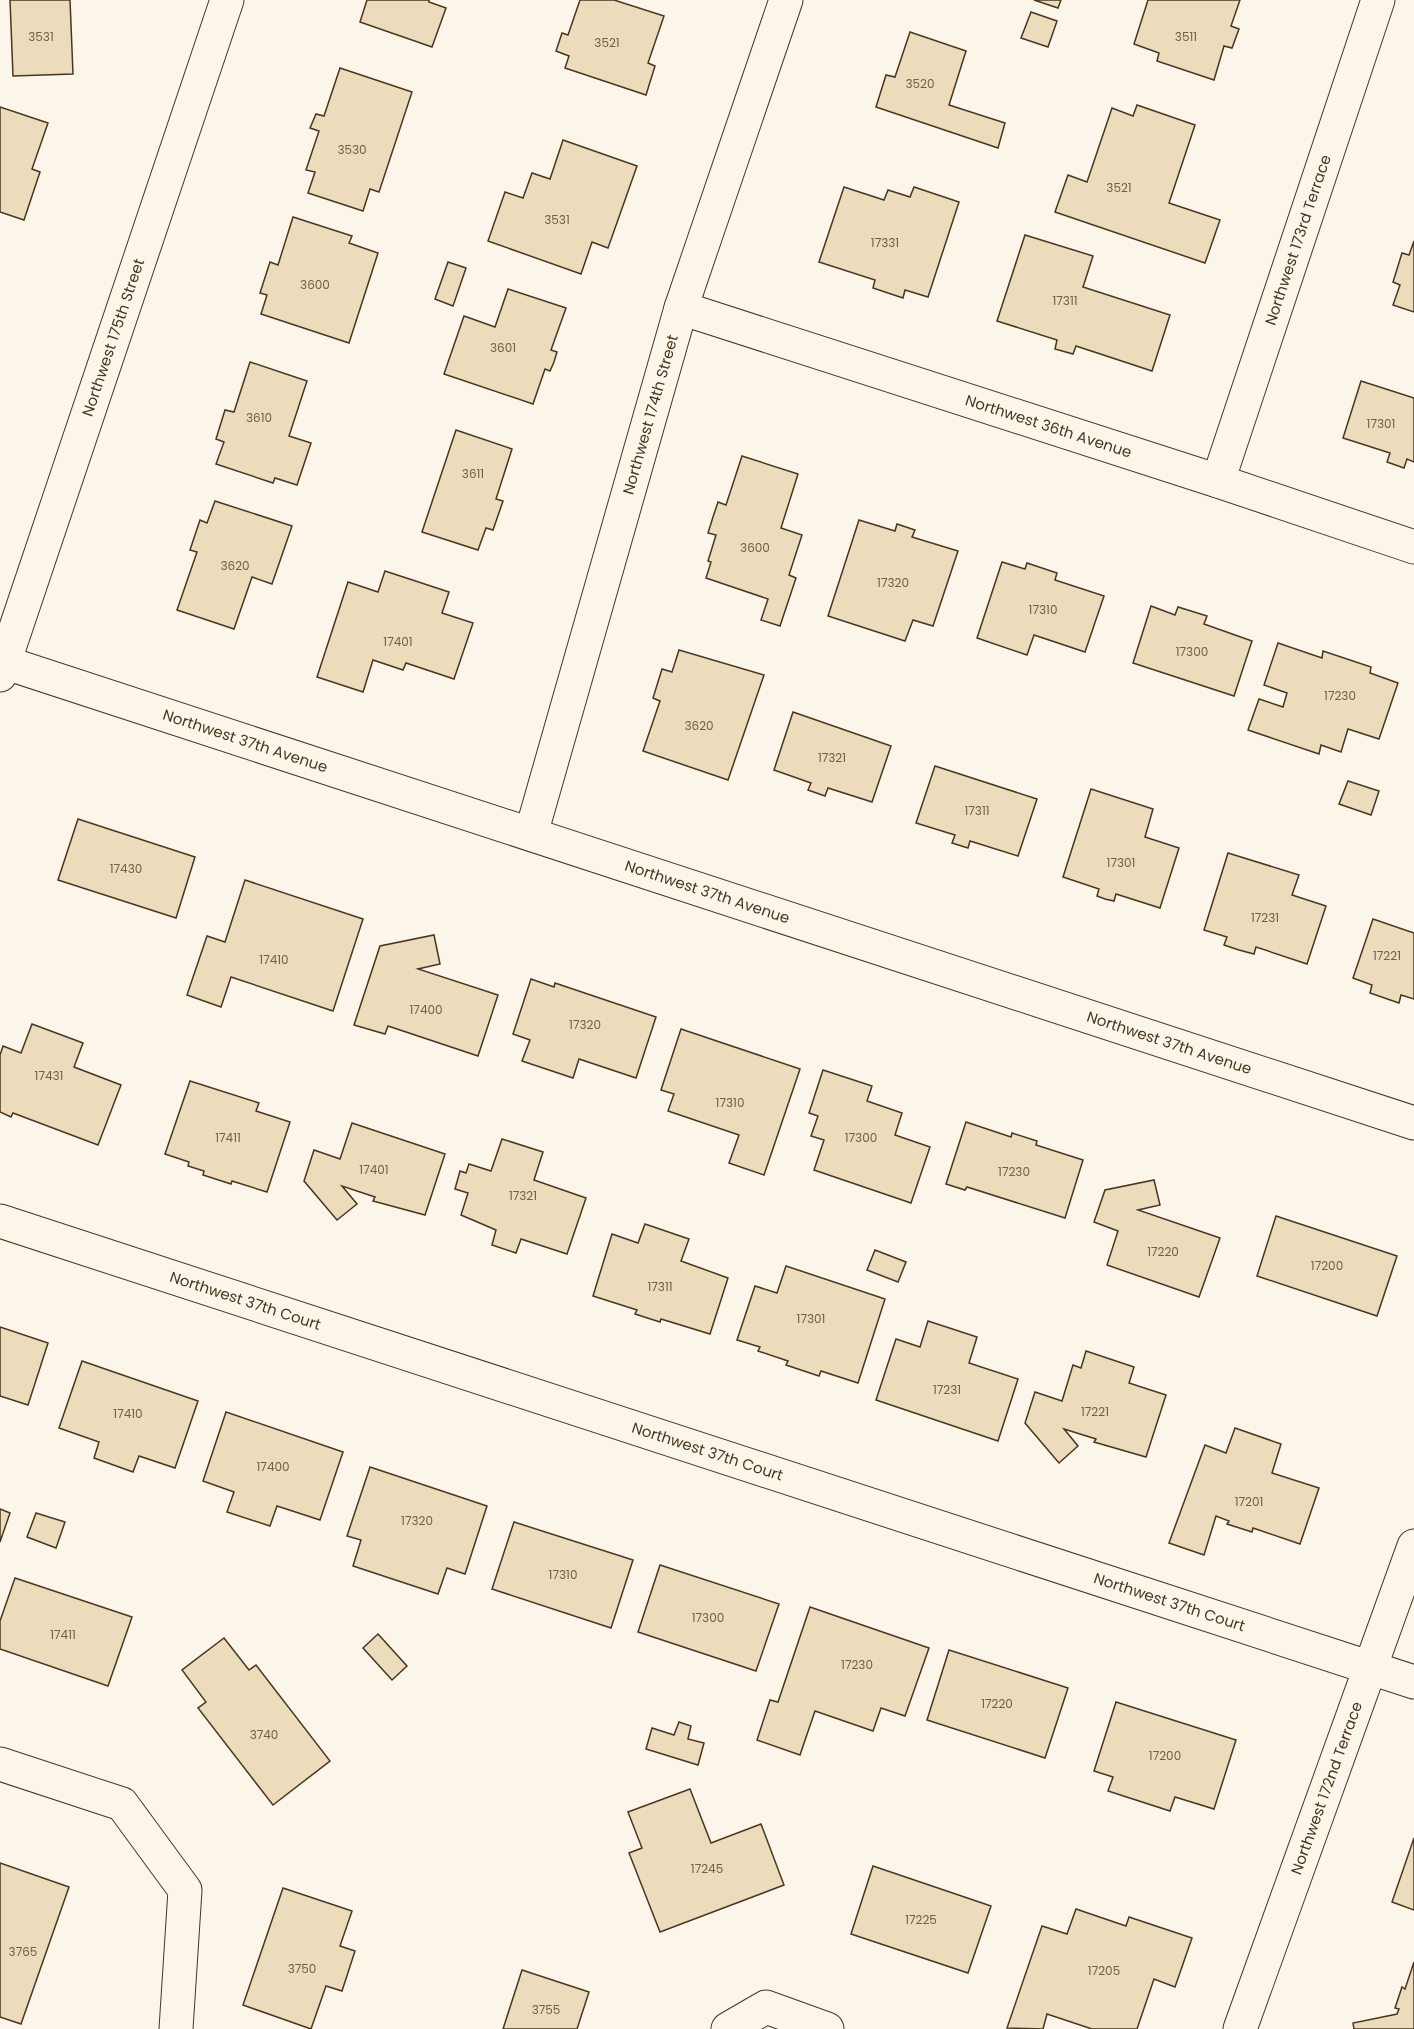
<svg xmlns="http://www.w3.org/2000/svg" width="1414" height="2029" viewBox="0 0 1414 2029" font-family="Poppins,sans-serif">
	<rect width="100%" height="100%" fill="#fbf6e9"/>
	<!-- building -->
	<g fill="#ecdcbc" stroke="#4a3520" stroke-width="1.5">
		<polygon points="10,0 70,0 73,74 13,76"/>
		<polygon points="367,0 429,0 429,2 446,8 432,47 360,22"/>
		<polygon points="580,0 614,0 664,16 648,63 655,66 646,95 565,68 569,56 556,51 562,33 568,35"/>
		<polygon points="1034,0 1061,0 1058,8"/>
		<polygon points="1148,0 1240,0 1231,26 1239,29 1232,48 1224,46 1214,80 1157,61 1159,53 1134,44"/>
		<polygon points="1031,12 1057,21 1048,47 1021,38"/>
		<polygon points="910,32 966,51 949,105 1005,123 998,148 876,107 886,75 895,77"/>
		<polygon points="340,68 412,92 379,192 370,189 363,211 308,193 315,172 306,170 319,131 310,128 316,114 324,116"/>
		<polygon points="1137,105 1195,125 1169,203 1220,220 1205,263 1055,212 1068,175 1087,182 1112,108 1133,116"/>
		<polygon points="0,107 48,123 32,169 40,172 24,220 0,212"/>
		<polygon points="563,140 637,166 608,248 592,242 581,274 488,241 505,192 523,198 532,173 550,179"/>
		<polygon points="844,187 884,200 888,190 910,197 914,187 959,202 928,297 905,290 903,298 873,288 875,280 819,262"/>
		<polygon points="293,217 352,236 349,243 378,253 349,343 261,314 267,295 260,293 270,262 278,265"/>
		<polygon points="1025,235 1093,256 1083,287 1170,315 1152,371 1076,346 1073,354 1055,349 1057,340 997,321"/>
		<polygon points="1414,241 1414,312 1393,305 1400,285 1393,282 1402,253 1409,255"/>
		<polygon points="448,262 466,268 453,306 435,299"/>
		<polygon points="508,289 566,308 551,350 557,352 554,362 550,371 545,369 533,404 444,374 464,316 495,327"/>
		<polygon points="250,362 307,381 289,436 311,443 297,485 275,478 273,483 216,464 224,442 216,439 225,410 234,412"/>
		<polygon points="1361,381 1414,398 1414,462 1407,459 1404,468 1387,462 1390,453 1343,438"/>
		<polygon points="456,430 512,449 496,499 503,501 493,530 486,528 478,550 422,532"/>
		<polygon points="742,456 798,474 781,528 802,535 789,575 796,578 780,626 761,620 768,599 706,578 711,562 708,561 716,535 708,533 713,517 718,502 726,505"/>
		<polygon points="215,501 292,526 272,584 252,577 234,629 177,610 197,552 190,550 200,520 207,523"/>
		<polygon points="859,520 895,531 897,524 915,530 912,537 958,551 933,626 913,620 905,641 828,616"/>
		<polygon points="1002,562 1025,569 1027,563 1057,573 1055,580 1104,596 1085,652 1034,635 1027,655 977,638"/>
		<polygon points="385,571 449,592 442,613 473,623 454,679 406,663 403,670 373,660 363,692 317,677 348,582 378,592"/>
		<polygon points="1151,606 1175,615 1178,607 1207,616 1204,624 1252,641 1234,696 1133,663"/>
		<polygon points="1278,643 1322,658 1323,651 1371,667 1370,673 1398,683 1379,739 1348,729 1341,752 1321,745 1319,754 1248,730 1259,699 1283,707 1287,693 1264,685"/>
		<polygon points="679,650 764,675 728,780 643,751 660,701 653,698 662,669 672,672"/>
		<polygon points="793,712 891,746 872,802 828,788 825,796 808,790 811,783 774,770"/>
		<polygon points="935,766 1037,799 1018,856 970,841 968,848 952,843 955,835 916,823"/>
		<polygon points="1348,781 1379,791 1371,815 1339,804"/>
		<polygon points="1091,789 1153,809 1145,837 1179,848 1160,908 1116,894 1114,901 1105,899 1097,896 1099,889 1063,877"/>
		<polygon points="78,819 195,857 176,918 58,880"/>
		<polygon points="1228,853 1299,875 1292,895 1326,906 1307,964 1256,947 1254,954 1239,950 1224,945 1227,937 1204,930"/>
		<polygon points="245,880 363,919 333,1011 231,977 221,1007 187,995 207,936 225,942"/>
		<polygon points="1373,919 1414,933 1414,999 1401,995 1399,1003 1370,993 1372,985 1353,978"/>
		<polygon points="434,935 440,964 418,969 498,995 478,1056 388,1026 385,1034 354,1025 380,946"/>
		<polygon points="531,979 554,987 555,983 656,1017 636,1078 579,1059 573,1078 522,1061 530,1040 513,1034"/>
		<polygon points="32,1024 83,1043 74,1067 121,1085 98,1145 13,1113 11,1117 0,1112 0,1055 3,1046 21,1053"/>
		<polygon points="681,1029 800,1069 764,1175 729,1163 739,1135 668,1111 674,1094 661,1090"/>
		<polygon points="823,1070 872,1086 867,1101 902,1113 895,1135 930,1147 911,1203 814,1170 824,1140 811,1136 818,1116 809,1113"/>
		<polygon points="190,1081 259,1103 256,1111 290,1122 267,1192 232,1181 231,1184 203,1175 204,1171 188,1166 189,1162 165,1154"/>
		<polygon points="966,1122 1011,1137 1012,1133 1037,1141 1036,1145 1083,1160 1065,1218 967,1187 965,1190 946,1184"/>
		<polygon points="352,1123 445,1154 425,1215 373,1201 375,1197 342,1186 357,1204 337,1220 304,1181 314,1150 340,1159"/>
		<polygon points="502,1139 543,1152 534,1180 586,1198 567,1254 521,1239 516,1253 492,1245 496,1230 461,1215 468,1193 455,1189 460,1171 466,1173 469,1164 491,1171"/>
		<polygon points="1154,1180 1160,1205 1138,1210 1220,1238 1199,1297 1107,1265 1118,1231 1094,1222 1105,1190"/>
		<polygon points="1276,1216 1397,1256 1377,1316 1257,1276"/>
		<polygon points="645,1224 689,1239 681,1261 728,1278 710,1334 661,1319 660,1322 635,1314 637,1310 593,1296 612,1234 638,1243"/>
		<polygon points="875,1250 906,1262 898,1282 867,1270"/>
		<polygon points="786,1266 885,1299 858,1383 821,1371 819,1376 786,1365 788,1361 758,1351 760,1347 737,1340 755,1286 777,1293"/>
		<polygon points="928,1321 977,1337 969,1363 1018,1379 998,1441 876,1400 896,1339 920,1347"/>
		<polygon points="0,1327 48,1343 28,1405 0,1396"/>
		<polygon points="1086,1351 1134,1367 1129,1383 1166,1395 1146,1457 1094,1442 1096,1439 1064,1429 1078,1446 1059,1463 1025,1423 1035,1392 1062,1401 1073,1365 1081,1368"/>
		<polygon points="82,1361 198,1401 175,1468 139,1456 133,1472 94,1458 99,1442 59,1428"/>
		<polygon points="226,1412 343,1452 320,1520 277,1506 270,1526 227,1512 234,1492 203,1481"/>
		<polygon points="1235,1428 1281,1444 1272,1473 1319,1488 1300,1544 1253,1528 1252,1532 1227,1524 1229,1521 1216,1516 1204,1555 1169,1543 1205,1445 1226,1453"/>
		<polygon points="370,1467 487,1506 465,1574 447,1568 438,1594 353,1566 361,1540 347,1536"/>
		<polygon points="0,1509 10,1513 0,1542"/>
		<polygon points="36,1513 65,1522 56,1548 27,1537"/>
		<polygon points="514,1522 633,1560 611,1628 492,1589"/>
		<polygon points="660,1565 779,1604 756,1671 638,1632"/>
		<polygon points="15,1578 132,1617 108,1686 0,1649 0,1621"/>
		<polygon points="810,1607 929,1648 905,1716 881,1708 873,1731 815,1711 800,1755 757,1740 770,1700 778,1702"/>
		<polygon points="378,1634 407,1666 392,1680 363,1648"/>
		<polygon points="224,1638 249,1670 256,1665 330,1761 273,1805 198,1708 206,1702 182,1670"/>
		<polygon points="949,1650 1068,1688 1045,1758 927,1720"/>
		<polygon points="1116,1702 1236,1740 1214,1809 1175,1797 1170,1811 1108,1791 1113,1777 1094,1771"/>
		<polygon points="679,1722 691,1726 688,1739 704,1743 698,1765 646,1749 652,1728 674,1735"/>
		<polygon points="690,1789 711,1843 761,1824 784,1885 660,1932 629,1853 642,1848 628,1812"/>
		<polygon points="1414,1838 1414,1910 1392,1902"/>
		<polygon points="0,1863 69,1887 21,2024 0,2017"/>
		<polygon points="873,1866 991,1906 968,1973 851,1934"/>
		<polygon points="283,1888 352,1911 340,1946 355,1951 342,1991 326,1986 311,2029 243,2005"/>
		<polygon points="1076,1909 1126,1926 1129,1917 1192,1938 1175,1987 1154,1979 1137,2029 1092,2029 1047,2014 1043,2029 1007,2028 1042,1926 1067,1934"/>
		<polygon points="1414,1962 1414,2029 1354,2029 1353,2023 1397,2014 1399,2009 1395,2008 1402,1987 1405,1989"/>
		<polygon points="522,1970 589,1992 577,2029 503,2029"/>
	</g>
	<g fill="none" stroke-linecap="round" stroke-linejoin="round">
		<!-- street casing -->
		<g stroke="#4a3520" stroke-width="35">
			<g id="street">
				<path id="s1" d="M681,308L1218,481L1414,547"/>
				<path id="s2" d="M1218,481L1378,0"/>
				<path id="s3" d="M531,834L681,308L786,0"/>
				<path id="s4" d="M0,1221L1414,1682"/>
				<polyline points="0,1764 122,1804 185,1890 176,2029"/>
				<polyline points="728,2029 766,2007 827,2029"/>
				<path id="s5" d="M1240,2029L1414,1546"/>
			</g>
		</g>
		<!-- secondary casing -->
		<g stroke="#4a3520" stroke-width="35">
			<g id="secondary">
				<path id="s6" d="M0,661L1414,1123"/>
				<path id="s7" d="M0,675L227,0"/>
			</g>
		</g>
		<!-- street -->
		<use href="#street" stroke="#fbf6e9" stroke-width="33"/>
		<!-- secondary -->
		<use href="#secondary" stroke="#fbf6e9" stroke-width="33"/>
	</g>
	<g text-anchor="middle" stroke-width="4.5" stroke-linejoin="round" paint-order="stroke">
		<!-- number labels -->
		<g font-size="12" fill="#725f47">
			<text x="41" y="41">3531</text>
			<text x="1186" y="41">3511</text>
			<text x="607" y="47">3521</text>
			<text x="920" y="88">3520</text>
			<text x="352" y="154">3530</text>
			<text x="1119" y="192">3521</text>
			<text x="557" y="224">3531</text>
			<text x="885" y="247">17331</text>
			<text x="315" y="289">3600</text>
			<text x="1065" y="305">17311</text>
			<text x="503" y="352">3601</text>
			<text x="259" y="422">3610</text>
			<text x="1381" y="428">17301</text>
			<text x="473" y="478">3611</text>
			<text x="755" y="552">3600</text>
			<text x="235" y="570">3620</text>
			<text x="893" y="587">17320</text>
			<text x="1043" y="614">17310</text>
			<text x="398" y="646">17401</text>
			<text x="1192" y="656">17300</text>
			<text x="1340" y="700">17230</text>
			<text x="699" y="730">3620</text>
			<text x="832" y="762">17321</text>
			<text x="977" y="815">17311</text>
			<text x="1121" y="867">17301</text>
			<text x="126" y="873">17430</text>
			<text x="1265" y="922">17231</text>
			<text x="1387" y="960">17221</text>
			<text x="274" y="964">17410</text>
			<text x="426" y="1014">17400</text>
			<text x="585" y="1029">17320</text>
			<text x="49" y="1080">17431</text>
			<text x="730" y="1107">17310</text>
			<text x="228" y="1142">17411</text>
			<text x="861" y="1142">17300</text>
			<text x="374" y="1174">17401</text>
			<text x="1014" y="1176">17230</text>
			<text x="523" y="1200">17321</text>
			<text x="1163" y="1256">17220</text>
			<text x="1327" y="1270">17200</text>
			<text x="660" y="1291">17311</text>
			<text x="811" y="1323">17301</text>
			<text x="947" y="1394">17231</text>
			<text x="1095" y="1416">17221</text>
			<text x="128" y="1418">17410</text>
			<text x="273" y="1471">17400</text>
			<text x="1249" y="1506">17201</text>
			<text x="417" y="1525">17320</text>
			<text x="563" y="1579">17310</text>
			<text x="708" y="1622">17300</text>
			<text x="63" y="1639">17411</text>
			<text x="857" y="1669">17230</text>
			<text x="997" y="1708">17220</text>
			<text x="264" y="1739">3740</text>
			<text x="1165" y="1760">17200</text>
			<text x="707" y="1873">17245</text>
			<text x="921" y="1924">17225</text>
			<text x="23" y="1956">3765</text>
			<text x="302" y="1973">3750</text>
			<text x="1104" y="1975">17205</text>
			<text x="546" y="2014">3755</text>
		</g>
		<!-- street labels -->
		<g font-size="15" fill="#4a3520" stroke="#fbf6e9">
			<text dy="5" stroke="none"><textPath href="#s2" startOffset="254">Northwest 173rd Terrace</textPath></text>
			<text dy="5" stroke="none"><textPath href="#s7" startOffset="356">Northwest 175th Street</textPath></text>
			<text dy="5" stroke="none"><textPath href="#s3" startOffset="436">Northwest 174th Street</textPath></text>
			<text dy="5" stroke="none"><textPath href="#s1" startOffset="386">Northwest 36th Avenue</textPath></text>
			<text dy="5" stroke="none"><textPath href="#s6" startOffset="258">Northwest 37th Avenue</textPath></text>
			<text dy="5" stroke="none"><textPath href="#s6" startOffset="744">Northwest 37th Avenue</textPath></text>
			<text dy="5" stroke="none"><textPath href="#s6" startOffset="1230">Northwest 37th Avenue</textPath></text>
			<text dy="5" stroke="none"><textPath href="#s4" startOffset="258">Northwest 37th Court</textPath></text>
			<text dy="5" stroke="none"><textPath href="#s4" startOffset="744">Northwest 37th Court</textPath></text>
			<text dy="5" stroke="none"><textPath href="#s4" startOffset="1230">Northwest 37th Court</textPath></text>
			<text dy="5" stroke="none"><textPath href="#s5" startOffset="256">Northwest 172nd Terrace</textPath></text>
		</g>
	</g>
</svg>
